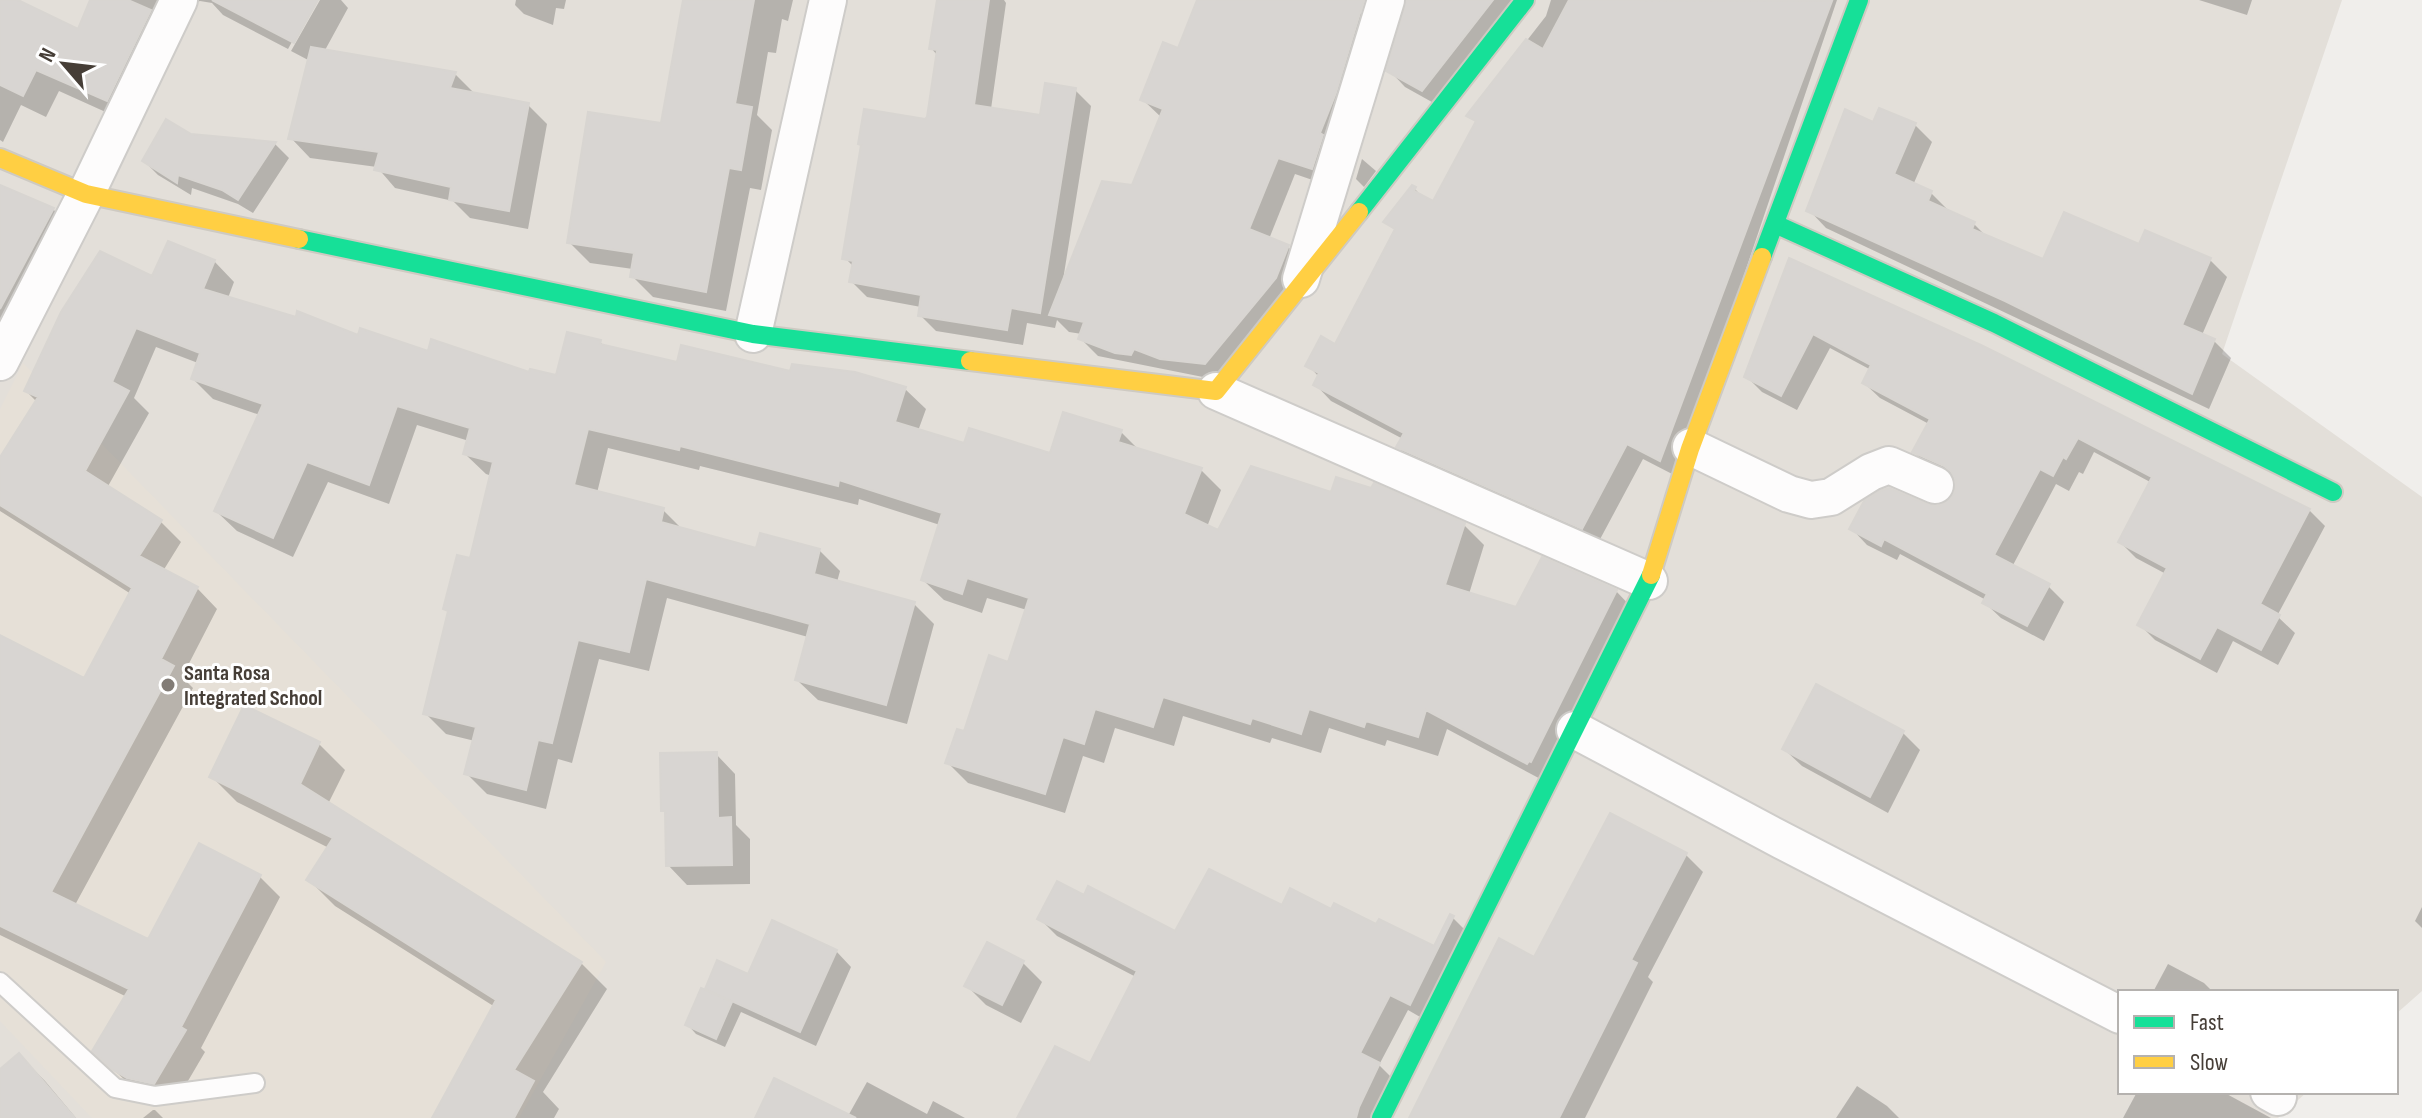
<svg xmlns="http://www.w3.org/2000/svg" width="2422" height="1118" viewBox="0 0 2422 1118" font-family="'Sofia Sans Condensed',sans-serif">
	<rect width="100%" height="100%" fill="#f0eeeb"/>
	<!-- residential -->
	<polygon fill="#e3dfd9" points="0,0 2342,0 2222,354 2422,497 2422,991 2396,1014 2396,992 2120,992 2120,1092 2307,1092 2278,1118 0,1118"/>
	<!-- education -->
	<polygon fill="#e6e0d7" points="23,363 606,962 519,1118 92,1118 0,1021 0,409"/>
	<!-- shadow -->
	<g fill="#0003">
		<polygon points="0,0 13,0 79,32 93,0 315,0 288,49 223,15 212,3 200,1 189,5 130,123 59,91 46,117 21,105 3,142 0,140"/>
		<polygon points="320,0 341,0 348,8 324,52 455,74 474,93 528,105 547,124 528,229 470,218 453,201 395,188 377,167 310,158 291,138 310,61 291,51"/>
		<polygon points="516,0 566,0 564,9 556,8 553,25 524,14 515,5"/>
		<polygon points="685,0 793,0 788,21 782,19 776,53 768,52 757,115 772,130 761,190 750,188 726,311 653,297 632,276 633,269 590,263 569,242 663,125"/>
		<polygon points="939,0 1004,0 1006,3 991,109 1041,117 1075,90 1091,106 1063,280 1133,187 1162,118 1142,99 1179,51 1199,0 1326,0 1360,13 1377,30 1330,186 1295,174 1269,239 1288,247 1306,264 1223,381 1098,356 1080,338 1082,334 1069,332 1057,320 1055,328 1027,323 1023,345 936,331 920,315 921,307 867,297 851,281 854,267 845,258 926,121 938,56 931,48"/>
		<polygon points="1415,0 1522,0 1439,106 1405,87 1389,70"/>
		<polygon points="1551,0 1837,0 1676,476 1643,459 1598,543 1414,463 1398,447 1403,439 1331,401 1315,384 1319,377 1308,365 1336,347 1396,231 1386,222 1415,189 1424,199 1434,204 1477,123 1469,115 1546,16"/>
		<polygon points="2199,0 2252,0 2247,15"/>
		<polygon points="1874,124 1915,125 1932,142 1913,185 1931,193 1948,210 1974,224 1989,239 2044,262 2140,247 2210,260 2227,277 2202,335 2214,341 2231,358 2209,409 1826,228 1809,210"/>
		<polygon points="190,136 275,144 289,158 253,213 238,204 192,188 191,195 158,175 144,161"/>
		<polygon points="1362,159 1376,171 1364,187 1356,179"/>
		<polygon points="0,187 53,209 71,228 0,350"/>
		<polygon points="1790,260 2309,510 2325,526 2277,616 2295,633 2278,665 2233,641 2217,673 2155,640 2139,624 2166,574 2136,558 2120,542 2152,483 2094,452 2083,474 2079,472 2069,491 2056,484 2012,567 2048,586 2064,602 2044,641 2001,618 1985,603 1986,600 1900,554 1897,560 1867,545 1852,529 1948,504 1956,495 1956,479 1930,467 1914,452 1929,424 1880,398 1864,383 1871,370 1830,348 1797,410 1762,392 1746,376"/>
		<polygon points="214,261 234,282 228,298 359,337 531,375 557,377 600,342 605,347 678,364 791,373 905,389 926,409 918,431 965,445 1051,455 1121,432 1140,451 1201,470 1221,490 1207,527 1219,533 1333,494 1464,525 1484,545 1469,594 1517,610 1616,591 1636,612 1548,783 1447,729 1438,756 1387,740 1385,746 1329,728 1321,753 1272,738 1270,743 1183,716 1174,746 1115,728 1104,763 1083,756 1065,813 968,783 948,763 1010,664 1027,610 987,598 982,613 944,600 923,580 940,525 859,499 858,505 700,466 699,470 608,448 597,493 663,510 684,531 757,550 819,550 840,571 837,582 914,604 934,624 907,724 818,700 797,680 808,637 667,598 649,671 599,659 572,763 558,759 546,809 487,794 467,774 475,741 446,734 425,713 450,613 446,609 471,560 492,476 486,474 465,454 469,441 417,425 389,504 328,482 293,557 237,531 216,511 260,415 213,399 193,379 198,363 156,347 134,398 149,413 107,488 161,522 181,542 163,571 197,588 217,609 182,677 193,688 75,905 149,942 260,877 280,897 201,1048 205,1052 175,1103 150,1098 136,1090 115,1071 127,997 0,935 0,637 85,681 131,594 0,511 0,461 37,402 26,391 153,279"/>
		<polygon points="1903,733 1920,750 1888,813 1802,766 1784,749"/>
		<polygon points="319,744 345,770 328,804 581,963 607,989 543,1092 559,1109 554,1118 434,1118 495,1007 335,906 309,880 329,848 237,802 211,776"/>
		<polygon points="716,754 735,774 736,825 750,839 750,884 687,885 668,865 667,814 663,810"/>
		<polygon points="1686,855 1703,872 1648,977 1653,982 1585,1118 1411,1118 1535,960"/>
		<polygon points="1085,898 1176,933 1283,907 1332,912 1435,948 1453,918 1470,935 1427,1021 1408,1010 1379,1065 1396,1082 1379,1118 1019,1118 1091,1066 1136,977 1057,936 1040,919"/>
		<polygon points="2422,907 2422,928 2415,921"/>
		<polygon points="836,951 851,967 816,1046 741,1012 725,1047 696,1034 687,1024 714,996 707,989"/>
		<polygon points="1023,963 1042,982 1021,1023 986,1005 967,986"/>
		<polygon points="2168,964 2204,983 2213,992 2153,992"/>
		<polygon points="19,1055 45,1081 76,1118 0,1118 0,1072"/>
		<polygon points="867,1082 927,1114 933,1101 965,1118 757,1118 848,1116"/>
		<polygon points="1857,1086 1887,1106 1899,1118 1836,1118"/>
		<polygon points="2137,1092 2223,1092 2271,1118 2123,1118"/>
		<polygon points="153,1110 155,1110 163,1118 143,1118"/>
	</g>
	<!-- building -->
	<g fill="#d8d5d2" stroke="#d8d5d1" stroke-width="2">
		<polygon points="0,0 18,0 78,29 90,0 128,0 151,10 107,101 36,70 23,96 0,85"/>
		<polygon points="212,0 318,0 294,43"/>
		<polygon points="683,0 754,0 735,104 752,107 741,170 729,168 706,292 630,277 634,253 567,243 588,112 661,123"/>
		<polygon points="937,0 989,0 974,105 1040,115 1045,83 1076,88 1040,313 1011,308 1007,330 918,316 921,295 849,282 853,261 842,259 861,145 858,144 864,109 925,119 927,117 937,50 929,49"/>
		<polygon points="1197,0 1364,0 1336,93 1320,133 1323,135 1312,169 1278,158 1249,229 1289,245 1276,278 1205,364 1160,359 1134,349 1131,355 1115,353 1078,339 1084,322 1049,315 1102,181 1132,185 1163,109 1140,100 1163,42 1178,48"/>
		<polygon points="1406,0 1493,0 1422,91 1386,71"/>
		<polygon points="1569,0 1832,1 1660,461 1627,444 1582,529 1396,447 1404,433 1313,385 1319,373 1305,366 1321,336 1335,344 1395,229 1383,222 1412,185 1416,187 1414,191 1433,201 1476,121 1466,116 1526,39 1543,49"/>
		<polygon points="311,47 456,72 450,88 529,103 509,211 449,200 451,187 374,170 379,152 288,139"/>
		<polygon points="1879,108 1916,123 1894,174 1932,191 1928,201 1975,222 1972,229 2043,259 2064,212 2139,244 2145,230 2211,258 2182,325 2215,339 2192,394 2005,301 1806,211 1845,109 1873,122"/>
		<polygon points="166,119 191,134 276,142 238,200 222,190 178,175 177,183 142,161"/>
		<polygon points="0,185 54,208 0,309"/>
		<polygon points="168,241 215,260 203,289 296,317 297,311 358,335 360,328 428,351 431,339 529,372 530,369 556,375 567,332 601,340 600,344 677,362 681,345 790,371 792,364 855,372 906,387 895,422 964,443 969,428 1050,453 1063,412 1122,430 1118,442 1202,468 1184,514 1218,530 1251,466 1331,492 1336,477 1371,488 1374,483 1465,523 1445,585 1516,607 1542,557 1617,590 1531,762 1529,761 1527,764 1426,710 1418,737 1366,721 1364,727 1309,709 1301,734 1252,718 1250,724 1163,697 1153,727 1095,709 1084,744 1063,737 1045,794 945,763 957,729 964,731 989,655 1008,662 1029,598 967,578 962,594 921,580 942,513 839,480 838,486 680,446 679,450 588,429 574,485 664,508 661,522 756,548 760,533 820,549 814,574 915,602 886,705 795,680 810,624 646,579 629,652 578,640 552,743 538,740 526,790 464,774 476,727 423,714 448,611 443,609 457,555 470,558 493,462 463,454 470,428 397,406 369,485 307,462 273,538 214,511 263,404 191,379 200,353 136,328 112,382 129,391 85,471 162,520 139,556 198,587 161,659 174,666 51,892 148,939 199,843 261,875 181,1027 186,1030 154,1084 127,1078 113,1070 92,1051 129,989 0,926 0,635 84,678 132,588 0,505 0,457 38,397 24,391 61,312 100,251 152,276"/>
		<polygon points="1789,258 1983,346 2310,509 2260,604 2280,615 2261,650 2217,627 2200,659 2137,625 2167,568 2118,542 2152,477 2078,438 2066,459 2063,457 2053,476 2040,469 1994,555 2050,584 2027,626 1982,603 1987,594 1884,539 1881,546 1849,529 1864,501 1880,491 1889,488 1927,504 1938,506 1948,501 1954,494 1956,482 1951,472 1944,466 1912,452 1930,419 1862,383 1871,365 1813,334 1781,396 1744,377"/>
		<polygon points="1816,684 1904,731 1870,797 1782,749"/>
		<polygon points="244,705 320,742 300,784 582,962 514,1070 534,1081 514,1118 432,1118 496,1000 306,880 333,838 209,777"/>
		<polygon points="717,752 718,818 731,817 732,865 666,866 665,811 661,811 660,753"/>
		<polygon points="1610,813 1687,853 1631,960 1637,963 1559,1118 1409,1118 1499,938 1534,957"/>
		<polygon points="1209,869 1282,905 1290,888 1331,909 1334,903 1376,924 1379,919 1434,946 1450,914 1454,916 1410,1005 1390,995 1360,1053 1380,1063 1359,1107 1356,1118 1017,1118 1055,1046 1090,1063 1137,971 1037,919 1057,881 1084,895 1088,886 1175,931"/>
		<polygon points="772,920 837,950 800,1032 705,989 717,960 748,974"/>
		<polygon points="987,942 1024,961 1002,1005 964,986"/>
		<polygon points="701,988 732,1002 716,1039 685,1025"/>
		<polygon points="19,1053 75,1118 0,1118 0,1069"/>
		<polygon points="774,1078 856,1118 755,1118"/>
	</g>
	<g fill="none" stroke-linecap="round" stroke-linejoin="round">
		<!-- lane casing -->
		<g stroke="#ceccc9" stroke-width="22">
			<polyline id="lane" points="0,982 115,1088 155,1096 255,1083"/>
		</g>
		<!-- street casing -->
		<g stroke="#ceccc9" stroke-width="40">
			<g id="street">
				<polyline points="1301,279 1386,0"/>
				<polyline points="753,334 828,0"/>
				<polyline points="0,362 86,194 179,0"/>
				<polyline points="1216,391 1649,581"/>
				<polyline points="1691,447 1789,494 1811,500 1831,497 1871,472 1889,465 1935,485"/>
				<polyline points="1575,730 1783,841 2120,1015"/>
				<polyline points="2269,1092 2278,1097"/>
			</g>
		</g>
		<!-- fast casing -->
		<g stroke="#cecac2" stroke-width="22">
			<g id="fast">
				<polyline points="1359,212 1525,0"/>
				<polyline points="1775,224 1994,323 2333,492"/>
				<polyline points="299,239 753,334 970,361"/>
				<polyline points="1762,257 1859,0"/>
				<polyline points="1381,1118 1651,575"/>
			</g>
		</g>
		<!-- slow casing -->
		<g stroke="#cecac2" stroke-width="22">
			<g id="slow">
				<polyline points="0,158 86,194 299,239"/>
				<polyline points="970,361 1216,391 1359,212"/>
				<polyline points="1651,575 1690,449 1762,257"/>
			</g>
		</g>
		<!-- lane -->
		<use href="#lane" stroke="#fdfcfc" stroke-width="18"/>
		<!-- street -->
		<use href="#street" stroke="#fdfcfc" stroke-width="36"/>
		<!-- fast -->
		<use href="#fast" stroke="#16e098" stroke-width="18"/>
		<!-- slow -->
		<use href="#slow" stroke="#ffcf43" stroke-width="18"/>
	</g>
	<!-- markers -->
	<circle fill="#827c76" stroke="#fff" stroke-width="3" cx="168" cy="685" r="8"/>
	<g text-anchor="middle" stroke-width="6" stroke-linejoin="round" paint-order="stroke">
		<!-- poi labels -->
		<g font-size="22" font-weight="bold" fill="#463e37" stroke="#fff" text-anchor="start">
			<text x="184" y="680">Santa Rosa<tspan x="184" dy="25">Integrated School</tspan></text>
		</g>
	</g>
	<!-- legend -->
	<rect x="2118" y="990" width="280" height="104" fill="#ffffff" stroke="#b5b2af" stroke-width="2"/>
	<rect x="2134" y="1016" width="40" height="12" fill="#16e098" stroke="#b5b2af" stroke-width="2"/>
	<text x="2190" y="1030" font-size="24" fill="#463e37">Fast</text>
	<rect x="2134" y="1056" width="40" height="12" fill="#ffcf43" stroke="#b5b2af" stroke-width="2"/>
	<text x="2190" y="1070" font-size="24" fill="#463e37">Slow</text>
	<!-- north arrow -->
	<g transform="translate(64 64) rotate(298)" stroke="#ffffff" stroke-width="6" paint-order="stroke">
	<path d="M0-6L14 30L0 20L-14 30Z" fill="#463e37"/>
	<text y="-12" font-size="22" font-weight="bold" text-anchor="middle" fill="#463e37">N</text>
	</g>
</svg>
